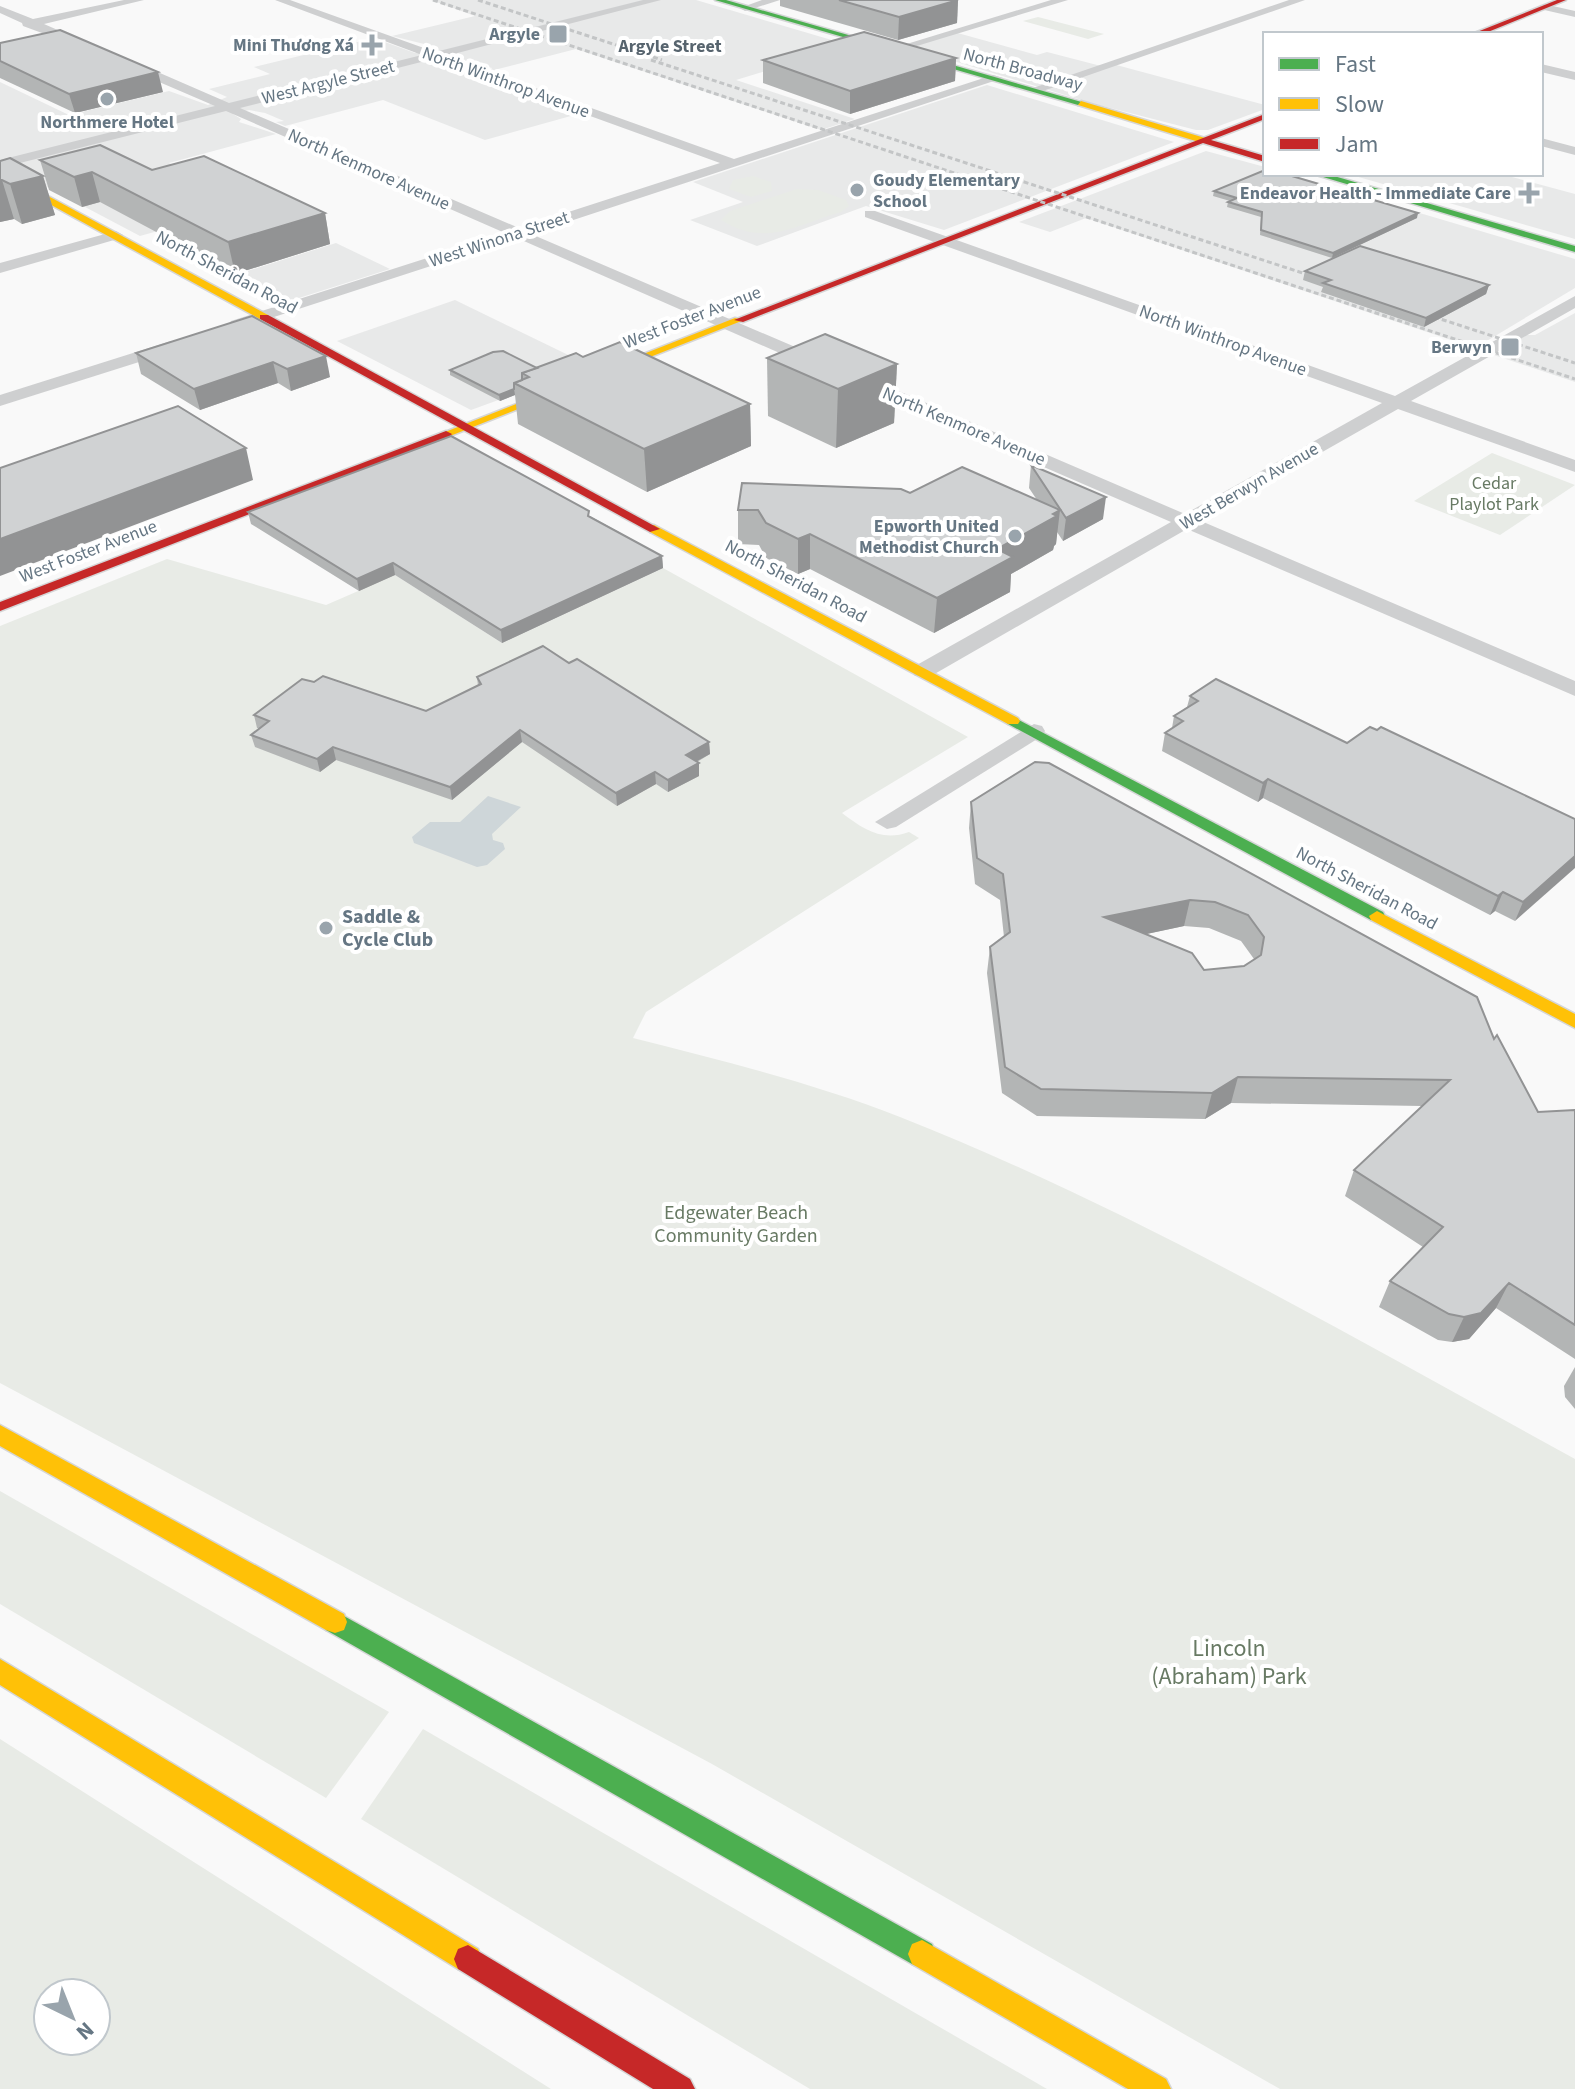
<svg xmlns="http://www.w3.org/2000/svg" width="1575" height="2089" viewBox="0 0 1575 2089" font-family="'Source Sans 3',sans-serif">
	<rect width="100%" height="100%" fill="#f9f9f9"/>
	<!-- built -->
	<g fill="#e8e9e9">
		<polygon points="431,0 696,0 920,66 782,66 736,80 855,119 821,130 576,49 490,71 492,68 454,58 440,62 578,114 485,140 383,100 285,126 276,122 284,121 265,113 249,110 233,114 241,119 239,122 276,134 169,163 254,204 140,236 15,170 8,159 0,160 0,82 69,115 169,91 208,105 227,97 209,89 270,74 254,67 374,38 415,53 429,49 423,47 424,44 392,36 475,16"/>
		<polygon points="954,32 1037,55 1047,52 1101,66 1109,63 1265,105 1265,109 1208,130 1196,130 1091,103 905,46"/>
		<polygon points="987,85 1174,142 944,230 866,206 757,246 690,220 743,202 693,182"/>
		<polygon points="1206,151 1265,167 1265,174 1288,174 1575,259 1575,288 1475,348 1086,218 1050,232 1019,222"/>
		<polygon points="1348,174 1501,174 1575,194 1575,239"/>
		<polygon points="336,243 390,269 277,305 222,279"/>
		<polygon points="455,300 591,366 471,410 337,341"/>
		<polygon points="1575,313 1575,382 1494,355 1526,335 1535,335"/>
	</g>
	<!-- green -->
	<g fill="#e8ebe6" fill-rule="evenodd">
		<polygon points="1038,17 1104,34 1088,39 1023,21"/>
		<polygon points="753,176 771,182 772,191 751,197 729,189 733,180"/>
		<path d="M797,189L818,190L846,200L849,206L841,212C795,225 766,248 721,220L730,211Z"/>
		<polygon points="1492,453 1575,485 1500,535 1414,501"/>
		<path d="M167,559L326,605L395,575L502,643L663,568L968,737L842,813C863,829 882,842 909,832L919,838L646,1012L633,1038C723,1061 814,1083 900,1117C1135,1210 1354,1338 1575,1459V2089H1280L712,1764L0,1383V626Z"/>
		<polygon points="0,1491 389,1712 326,1798 0,1604"/>
		<polygon points="423,1729 1047,2089 810,2089 361,1819"/>
		<path d="M0,1739L551,2089H0ZM48,1993H96V2041H48Z"/>
	</g>
	<!-- water -->
	<polygon fill="#ced6d9" points="488,796 521,807 492,834 493,840 503,843 505,849 487,865 477,867 414,843 412,837 430,822 460,822"/>
	<g fill="none" stroke-linecap="round" stroke-linejoin="round">
		<!-- fast casing -->
		<g stroke="#d5d6d7" stroke-width="3">
			<g id="fast">
				<polygon points="715,0 726,0 1085,103 1078,105"/>
				<polygon points="1313,174 1327,174 1575,246 1575,252"/>
				<polygon points="1013,717 1383,912 1385,916 1383,920 1371,920 1008,724 1006,721"/>
				<polygon points="335,1611 932,1944 936,1954 932,1964 922,1968 912,1964 326,1630 323,1622 326,1614"/>
			</g>
		</g>
		<!-- slow casing -->
		<g stroke="#d5d6d7" stroke-width="3">
			<g id="slow">
				<polygon points="1081,101 1205,138 1206,140 1199,142 1078,105"/>
				<polygon points="0,170 268,315 269,317 260,319 0,177"/>
				<polygon points="735,318 744,320 450,436 440,434"/>
				<polygon points="654,525 1018,718 1020,721 1018,724 1008,724 650,532 650,526"/>
				<polygon points="1377,911 1575,1014 1575,1028 1371,920 1369,916"/>
				<polygon points="0,1425 344,1614 347,1622 344,1630 335,1633 326,1630 0,1446"/>
				<polygon points="0,1659 478,1949 482,1959 478,1969 468,1973 458,1969 0,1685"/>
				<polygon points="922,1940 1166,2079 1171,2089 1128,2089 912,1964 908,1954 912,1944"/>
			</g>
		</g>
		<!-- jam casing -->
		<g stroke="#d5d6d7" stroke-width="3">
			<g id="jam">
				<polygon points="1557,0 1566,0 1483,34 1472,34"/>
				<polygon points="1265,114 1265,119 1211,140 1265,156 1265,162 1203,143 743,322 734,320"/>
				<polygon points="260,315 268,315 660,529 650,532 260,319"/>
				<polygon points="446,431 452,434 450,436 0,611 0,602"/>
				<polygon points="468,1945 690,2079 695,2089 653,2089 458,1969 454,1959 458,1949"/>
			</g>
		</g>
		<!-- street -->
		<g fill="#cecfd0" fill-rule="evenodd">
			<polygon points="124,0 144,0 44,24 92,45 88,50 23,26 22,23 0,13 0,6 33,19"/>
			<path d="M275,0H290L435,52L643,0H661L446,56L734,159L993,75L1003,78L531,234L828,361V369H816L517,238L237,329L229,324L231,321L505,233L226,111L0,168V160L215,106L122,66V60H130L229,103L422,55ZM433,59L720,163L519,228L240,108Z"/>
			<polygon points="762,0 780,0 745,11 740,8"/>
			<polygon points="1051,0 1068,0 897,52 887,50"/>
			<polygon points="1289,0 1305,0 1040,92 1030,89"/>
			<polygon points="1544,4 1575,11 1575,17 1540,9"/>
			<polygon points="1541,64 1575,72 1575,80 1541,72"/>
			<polygon points="1541,138 1575,147 1575,155 1541,146"/>
			<polygon points="865,211 875,211 1395,396 1575,296 1575,308 1411,401 1575,460 1575,472 1398,409 1201,521 1575,681 1575,696 1187,529 931,676 915,676 912,671 915,666 1171,522 854,385 854,377 866,377 1185,514 1382,403 865,217"/>
			<polygon points="116,231 123,235 121,238 0,273 0,263"/>
			<polygon points="171,341 179,346 177,350 0,406 0,395"/>
			<polygon points="1034,724 1042,726 1045,731 1042,736 896,827 887,829 875,822"/>
		</g>
		<!-- fast -->
		<use href="#fast" fill="#4caf50" fill-rule="evenodd"/>
		<!-- slow -->
		<use href="#slow" fill="#ffc107" fill-rule="evenodd"/>
		<!-- jam -->
		<use href="#jam" fill="#c62828" fill-rule="evenodd"/>
		<!-- rail -->
		<g stroke="#c3c5c6" stroke-width="3" stroke-dasharray="5 3" stroke-linecap="butt">
			<polyline points="433,0 1575,379"/>
			<polyline points="478,0 662,60"/>
			<polyline points="651,60 1324,280"/>
			<polyline points="1419,312 1575,363"/>
		</g>
	</g>
	<!-- wall -->
	<g fill="#b3b5b5" fill-rule="evenodd">
		<polygon points="780,0 958,0 957,23 898,40 780,6"/>
		<polygon points="0,43 163,92 75,113 0,78"/>
		<polygon points="956,58 955,81 850,114 763,83 763,60"/>
		<polygon points="40,160 152,170 325,213 330,244 235,274 100,202 82,207 49,190"/>
		<polygon points="0,161 43,176 55,215 22,224 14,219 0,222"/>
		<polygon points="1214,191 1417,218 1332,258 1260,235 1261,217 1227,207 1228,202 1230,201 1213,196"/>
		<polygon points="1305,271 1489,285 1486,294 1424,327 1321,292 1323,287 1303,280"/>
		<polygon points="252,316 330,377 291,391 278,383 200,410 141,374 136,353"/>
		<polygon points="583,357 750,404 751,446 647,492 518,424 515,395 500,401 450,375 450,370 537,368"/>
		<polygon points="767,358 897,364 894,423 836,448 768,416"/>
		<polygon points="1031,465 1103,519 1063,541 1057,532 1056,544 1054,546 1053,550 1011,574 1010,592 934,633 810,569 798,574 766,558 759,545 738,544 738,510 910,493 1037,500 1029,488"/>
		<polygon points="248,512 590,516 662,556 663,568 502,643 395,575 359,591 251,524"/>
		<polygon points="569,663 709,742 710,754 697,762 699,763 699,776 668,792 656,784 617,806 522,742 452,800 336,760 320,772 255,747 251,735 259,728 257,728 254,715 314,682 426,711 478,686 477,677"/>
		<polygon points="1190,696 1347,743 1575,819 1515,921 1495,911 1490,915 1263,798 1258,802 1162,751 1165,733 1172,728 1174,716 1187,707"/>
		<path d="M1035,762L1494,1039L1538,1112L1575,1110V1359L1496,1308L1469,1339L1452,1342L1438,1340L1379,1307L1390,1281L1423,1247L1345,1196L1354,1170L1422,1106L1231,1103L1205,1119L1037,1116L1002,1093L987,973L990,947L1004,937L1000,900L975,884L969,828L971,802ZM1184,926L1209,928L1241,941L1254,959L1244,966L1204,970L1146,934Z"/>
		<polygon points="1575,1367 1575,1409 1565,1397 1564,1386"/>
	</g>
	<!-- shaded-wall -->
	<g fill="#929394">
		<polygon points="958,0 957,23 898,40 899,17"/>
		<polygon points="956,58 955,81 850,114 850,91"/>
		<polygon points="158,72 163,92 75,113 69,94"/>
		<polygon points="92,172 100,202 82,207 74,177"/>
		<polygon points="43,176 55,215 22,224 10,184"/>
		<polygon points="0,180 2,180 14,219 0,222"/>
		<polygon points="325,213 330,244 235,274 228,242"/>
		<polygon points="1418,213 1417,218 1332,258 1333,253"/>
		<polygon points="1489,285 1486,294 1424,327 1426,318"/>
		<polygon points="326,356 330,377 291,391 287,369"/>
		<polygon points="273,362 278,383 200,410 194,389"/>
		<polygon points="897,364 894,423 836,448 838,389"/>
		<polygon points="514,389 515,395 500,401 499,395"/>
		<polygon points="750,404 751,446 647,492 644,449"/>
		<polygon points="246,448 253,480 0,576 0,539"/>
		<polygon points="1106,497 1103,519 1063,541 1066,518"/>
		<polygon points="1060,510 1056,544 1054,546 1053,550 1011,574 1010,592 934,633 937,598 997,549"/>
		<polygon points="810,534 810,569 798,574 798,539"/>
		<polygon points="662,556 663,568 502,643 501,630"/>
		<polygon points="393,563 395,575 359,591 357,579"/>
		<polygon points="520,730 522,742 452,800 450,787"/>
		<polygon points="709,742 710,754 686,767 686,755"/>
		<polygon points="333,747 336,760 320,772 317,759"/>
		<polygon points="699,763 699,776 668,792 668,780"/>
		<polygon points="655,772 656,784 617,806 616,793"/>
		<polygon points="1268,779 1263,798 1258,802 1263,783"/>
		<polygon points="1575,856 1575,868 1515,921 1523,902"/>
		<polygon points="1503,892 1495,911 1490,915 1498,896"/>
		<polygon points="1190,900 1184,926 1100,944 1104,917"/>
		<polygon points="1238,1077 1231,1103 1205,1119 1212,1093"/>
		<polygon points="1509,1283 1496,1308 1469,1339 1452,1342 1464,1317"/>
	</g>
	<!-- building -->
	<g fill="#d0d2d3" stroke="#929394" stroke-width="2" fill-rule="evenodd">
		<polygon points="839,0 958,0 899,17"/>
		<polygon points="60,30 158,72 69,94 0,61 0,43"/>
		<polygon points="864,32 956,58 850,91 763,60"/>
		<polygon points="100,145 152,170 204,156 325,213 228,242 92,172 74,177 40,160"/>
		<polygon points="10,158 43,176 10,184 2,180 0,180 0,161"/>
		<polygon points="1265,170 1265,174 1285,174 1418,213 1333,253 1261,230 1262,212 1228,202 1237,198 1214,191"/>
		<polygon points="1360,246 1489,285 1426,318 1323,283 1331,280 1305,271"/>
		<polygon points="252,316 326,356 287,369 273,362 194,389 136,353"/>
		<polygon points="825,334 897,364 838,389 767,358"/>
		<polygon points="620,342 750,404 644,449 514,383 529,377 522,373 576,353 583,357"/>
		<polygon points="503,351 537,368 522,373 522,380 514,383 514,389 499,395 450,370 493,352"/>
		<polygon points="178,406 246,448 0,539 0,468"/>
		<polygon points="451,436 589,511 588,516 662,556 501,630 393,563 357,579 248,512"/>
		<polygon points="1031,465 1106,497 1066,518"/>
		<polygon points="962,467 1060,510 1053,514 1057,516 997,549 1013,557 937,598 810,534 798,539 766,523 758,510 738,510 742,483 901,489 910,493"/>
		<polygon points="543,646 569,663 577,659 709,742 686,755 699,763 668,780 655,772 616,793 520,730 450,787 333,747 317,759 251,735 269,721 254,715 302,679 314,682 323,676 426,711 481,684 477,677"/>
		<polygon points="1216,679 1347,743 1370,727 1377,730 1381,727 1575,819 1575,856 1523,902 1503,892 1498,896 1268,779 1263,783 1165,733 1183,721 1174,716 1198,701 1190,696"/>
		<path d="M1035,762L1049,763L1477,997L1494,1039L1497,1035L1538,1112L1575,1110V1325L1509,1283L1481,1313L1464,1317L1449,1314L1390,1281L1443,1227L1354,1170L1450,1080L1238,1077L1212,1093L1041,1089L1005,1067L990,947L1010,932L1003,874L977,858L971,802ZM1190,900L1215,902L1248,915L1264,937L1261,955L1244,966L1204,970L1192,953L1104,917Z"/>
	</g>
	<!-- markers -->
	<g fill="#99a4ac" stroke="#fff" stroke-width="3">
		<rect x="548" y="24" width="20" height="20" rx="4"/>
		<path d="M368 33h8v8h8v8h-8v8h-8v-8h-8v-8h8z"/>
		<circle cx="107" cy="99" r="8"/>
		<circle cx="857" cy="190" r="8"/>
		<path d="M1525 181h8v8h8v8h-8v8h-8v-8h-8v-8h8z"/>
		<rect x="1500" y="337" width="20" height="20" rx="4"/>
		<circle cx="1015" cy="536" r="8"/>
		<circle cx="326" cy="928" r="8"/>
	</g>
	<g text-anchor="middle" stroke-width="8" stroke-linejoin="round" paint-order="stroke">
		<!-- far-poi labels -->
		<g font-size="18" font-weight="bold" fill="#657683" stroke="#fff" text-anchor="end">
			<text x="540" y="40">Argyle</text>
			<text x="354" y="51">Mini Thương Xá</text>
			<text x="107" y="128" text-anchor="middle">Northmere Hotel</text>
			<text x="873" y="186" text-anchor="start">Goudy Elementary<tspan x="873" dy="21">School</tspan></text>
			<text x="1511" y="199">Endeavor Health - Immediate Care</text>
			<text x="1492" y="353">Berwyn</text>
			<text x="999" y="532">Epworth United<tspan x="999" dy="21">Methodist Church</tspan></text>
		</g>
		<!-- far-neighbourhood labels -->
		<g font-size="18" font-weight="bold" fill="#57646e" stroke="#fff">
			<text x="670" y="52">Argyle Street</text>
		</g>
		<!-- far-street labels -->
		<g font-size="18" fill="#657683" stroke="#fff">
			<text transform="translate(1023 69) rotate(15)" y="6">North Broadway</text>
			<text transform="translate(328 82) rotate(-14)" y="6">West Argyle Street</text>
			<text transform="translate(506 82) rotate(20)" y="6">North Winthrop Avenue</text>
			<text transform="translate(369 169) rotate(24)" y="6">North Kenmore Avenue</text>
			<text transform="translate(499 239) rotate(-18)" y="6">West Winona Street</text>
			<text transform="translate(227 272) rotate(28)" y="6">North Sheridan Road</text>
			<text transform="translate(692 317) rotate(-21)" y="6">West Foster Avenue</text>
			<text transform="translate(1223 340) rotate(20)" y="6">North Winthrop Avenue</text>
			<text transform="translate(964 426) rotate(23)" y="6">North Kenmore Avenue</text>
			<text transform="translate(1249 486) rotate(-30)" y="6">West Berwyn Avenue</text>
			<text transform="translate(88 551) rotate(-21)" y="6">West Foster Avenue</text>
			<text transform="translate(796 581) rotate(28)" y="6">North Sheridan Road</text>
			<text transform="translate(1367 888) rotate(28)" y="6">North Sheridan Road</text>
		</g>
		<!-- far-park labels -->
		<g font-size="18" fill="#687a64" stroke="#fff">
			<text x="1494" y="489">Cedar<tspan x="1494" dy="21">Playlot Park</tspan></text>
		</g>
		<!-- poi labels -->
		<g font-size="20" font-weight="bold" fill="#657683" stroke="#fff" text-anchor="start">
			<text x="342" y="923">Saddle &amp;<tspan x="342" dy="23">Cycle Club</tspan></text>
		</g>
		<!-- park labels -->
		<g font-size="20" fill="#687a64" stroke="#fff">
			<text x="736" y="1219">Edgewater Beach<tspan x="736" dy="23">Community Garden</tspan></text>
		</g>
		<!-- near-park labels -->
		<g font-size="24" fill="#687a64" stroke="#fff">
			<text x="1229" y="1656">Lincoln<tspan x="1229" dy="28">(Abraham) Park</tspan></text>
		</g>
	</g>
	<!-- legend -->
	<rect x="1263" y="32" width="280" height="144" fill="#ffffff" stroke="#c1c8cd" stroke-width="2"/>
	<rect x="1279" y="58" width="40" height="12" fill="#4caf50" stroke="#c1c8cd" stroke-width="2"/>
	<text x="1335" y="72" font-size="24" fill="#657683">Fast</text>
	<rect x="1279" y="98" width="40" height="12" fill="#ffc107" stroke="#c1c8cd" stroke-width="2"/>
	<text x="1335" y="112" font-size="24" fill="#657683">Slow</text>
	<rect x="1279" y="138" width="40" height="12" fill="#c62828" stroke="#c1c8cd" stroke-width="2"/>
	<text x="1335" y="152" font-size="24" fill="#657683">Jam</text>
	<!-- north arrow -->
	<g transform="translate(72 2017) rotate(137)"><circle r="38" fill="#ffffff" stroke="#c1c8cd" stroke-width="2"/>
	<path d="M0-6L14 30L0 20L-14 30Z" fill="#99a4ac"/>
	<text y="-12" font-size="22" font-weight="bold" text-anchor="middle" fill="#657683">N</text>
	</g>
</svg>
